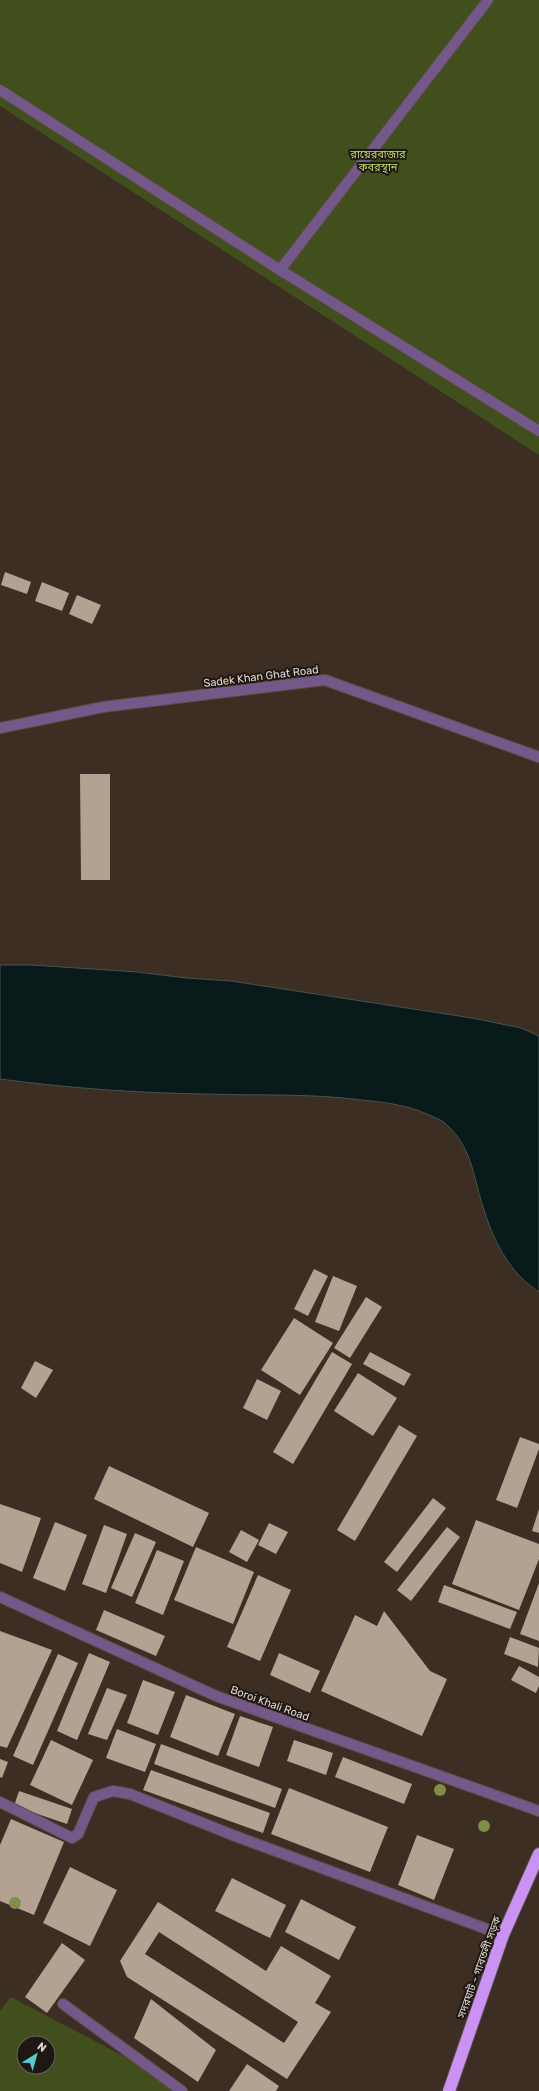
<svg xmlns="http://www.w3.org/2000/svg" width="539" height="2091" viewBox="0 0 539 2091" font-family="Rubik,'Noto Sans Bengali',sans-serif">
	<rect width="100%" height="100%" fill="#3c2e22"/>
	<!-- green -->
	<g fill="#404f1b" fill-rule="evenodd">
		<polygon points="0,0 539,0 539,455 0,106"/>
		<path d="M11,1997L190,2091H0V2011ZM24,2043H48V2067H24Z"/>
	</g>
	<!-- water -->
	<path fill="#081a1a" stroke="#495250" d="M0,965H32L137,972L186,978L231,981L472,1018L521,1028L539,1036V1292C511,1274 495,1244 485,1213C473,1179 474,1149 445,1123C440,1119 433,1117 427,1114C407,1105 383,1102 361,1100C308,1093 258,1096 205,1094C137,1093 67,1088 0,1079Z"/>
	<!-- building -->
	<g fill="#b3a192" fill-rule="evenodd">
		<polygon points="5,572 31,582 27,594 1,585"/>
		<polygon points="42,582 69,593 62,611 35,601"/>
		<polygon points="77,595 101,605 92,624 69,614"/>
		<polygon points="80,774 110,774 110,880 81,880"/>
		<polygon points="314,1269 328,1276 308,1316 294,1309"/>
		<polygon points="333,1276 357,1286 339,1331 315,1322"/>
		<polygon points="366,1297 382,1307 350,1358 334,1348"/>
		<polygon points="294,1318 333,1343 300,1395 261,1370"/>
		<polygon points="332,1352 352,1364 293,1464 273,1452"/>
		<polygon points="370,1352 411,1374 404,1386 363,1364"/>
		<polygon points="35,1361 53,1370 36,1398 21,1388"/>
		<polygon points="358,1373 397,1398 373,1436 334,1411"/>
		<polygon points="257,1379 281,1391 267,1420 243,1408"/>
		<polygon points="399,1425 417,1436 355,1541 337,1530"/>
		<polygon points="520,1437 539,1444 539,1449 517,1508 496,1500"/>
		<polygon points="109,1466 209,1513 193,1547 94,1499"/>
		<polygon points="433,1498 446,1508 397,1572 384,1562"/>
		<polygon points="0,1504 41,1518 22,1572 0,1563"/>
		<polygon points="539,1509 539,1533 532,1531"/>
		<polygon points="476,1520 539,1544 539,1559 519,1610 452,1584"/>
		<polygon points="55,1522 87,1535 65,1591 33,1578"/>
		<polygon points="269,1523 288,1532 276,1554 258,1545"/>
		<polygon points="104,1525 127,1534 106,1593 82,1584"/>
		<polygon points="447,1527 460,1537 411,1601 397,1590"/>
		<polygon points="241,1530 259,1540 247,1562 229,1552"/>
		<polygon points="135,1533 156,1542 132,1597 111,1588"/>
		<polygon points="196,1547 254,1572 233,1624 174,1600"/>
		<polygon points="157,1550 184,1561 163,1615 135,1603"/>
		<polygon points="258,1575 291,1590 260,1661 227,1647"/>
		<polygon points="539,1583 539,1641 520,1634"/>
		<polygon points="444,1585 517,1612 510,1629 438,1602"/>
		<polygon points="104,1610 165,1636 156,1656 96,1630"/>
		<polygon points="384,1611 430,1671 447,1679 422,1736 321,1691 355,1615 377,1626"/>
		<polygon points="0,1631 52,1650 7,1748 0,1746"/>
		<polygon points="510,1637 539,1648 538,1667 504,1654"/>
		<polygon points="89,1653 110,1662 77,1740 57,1731"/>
		<polygon points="279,1653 320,1671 310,1693 270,1675"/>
		<polygon points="58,1654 78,1663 33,1765 13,1756"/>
		<polygon points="519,1666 539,1677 539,1686 536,1693 511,1680"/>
		<polygon points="143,1680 175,1692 158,1735 127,1723"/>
		<polygon points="107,1688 127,1695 107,1740 88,1734"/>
		<polygon points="186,1695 235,1714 218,1756 170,1737"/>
		<polygon points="240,1716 273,1727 259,1767 226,1755"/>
		<polygon points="117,1729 156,1744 145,1772 106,1758"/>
		<polygon points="51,1740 93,1760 72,1805 30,1785"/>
		<polygon points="294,1740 333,1753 326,1775 287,1761"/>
		<polygon points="161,1744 282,1789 275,1808 154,1764"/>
		<polygon points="343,1757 412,1784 404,1804 335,1777"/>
		<polygon points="0,1759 8,1762 2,1778 0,1777"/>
		<polygon points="151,1770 270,1813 263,1833 143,1790"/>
		<polygon points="289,1788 388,1827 370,1872 271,1834"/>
		<polygon points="19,1791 72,1809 67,1824 14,1806"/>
		<polygon points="11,1819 64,1842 34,1915 0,1901 0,1845"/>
		<polygon points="417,1835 454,1849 434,1900 398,1885"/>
		<polygon points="70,1867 117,1890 90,1946 43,1923"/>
		<polygon points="232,1878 286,1905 270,1938 215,1911"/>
		<polygon points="301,1899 356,1927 339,1960 285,1932"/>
		<path d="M158,1902L266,1971L281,1946L331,1976L315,2003L331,2012L287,2079L127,1977L120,1961ZM159,1932L298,2022L284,2043L145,1954Z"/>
		<polygon points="62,1943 85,1960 47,2013 25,1997"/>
		<polygon points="151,1999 216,2050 198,2082 134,2038"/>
		<polygon points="247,2064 279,2086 276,2091 229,2091"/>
	</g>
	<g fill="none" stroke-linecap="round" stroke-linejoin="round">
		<!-- minor casing -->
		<g stroke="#5a4c41" stroke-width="12">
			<g id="minor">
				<polyline points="0,90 280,270 539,431"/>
				<polyline points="280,270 488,0"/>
				<polyline points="0,728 103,707 325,680 539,757"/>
				<polyline points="0,1597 216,1696 539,1811"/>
				<polyline points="0,1802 72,1838 78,1834 94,1797 113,1791 130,1794 235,1836 503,1935"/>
				<polyline points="63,2004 182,2091"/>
			</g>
		</g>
		<!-- highway casing -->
		<g stroke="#5a4c41" stroke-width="14">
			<polyline id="highway" points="449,2091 503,1935 539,1854"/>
		</g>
		<!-- minor -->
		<use href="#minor" stroke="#745889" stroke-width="10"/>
		<!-- highway -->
		<use href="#highway" stroke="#ca92f2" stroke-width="12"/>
	</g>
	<!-- trees -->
	<g fill="#808e47">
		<circle cx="440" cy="1790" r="6"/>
		<circle cx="484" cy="1826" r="6"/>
		<circle cx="15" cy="1903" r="6"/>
	</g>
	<g text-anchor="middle" stroke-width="4" stroke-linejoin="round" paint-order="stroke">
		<!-- park labels -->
		<g font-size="11" fill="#b8dd66" stroke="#1e1712">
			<text x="378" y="158">রায়েরবাজার<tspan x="378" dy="13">কবরস্থান</tspan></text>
		</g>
		<!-- street labels -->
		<g font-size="11" fill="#e0d6cf" stroke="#1e1712">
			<text transform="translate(261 676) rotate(-7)" y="4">Sadek Khan Ghat Road</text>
			<text transform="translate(270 1703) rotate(20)" y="4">Boroi Khali Road</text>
			<text transform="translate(479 1967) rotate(-70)" y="4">সদরঘাট - গাবতলী সড়ক</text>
		</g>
	</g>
	<!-- north arrow -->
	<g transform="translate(36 2055) rotate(37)"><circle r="19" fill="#1e1712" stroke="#6c635e"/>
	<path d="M0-3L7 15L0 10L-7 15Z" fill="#52cdce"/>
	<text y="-6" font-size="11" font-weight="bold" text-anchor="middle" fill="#e0d6cf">N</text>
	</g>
</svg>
